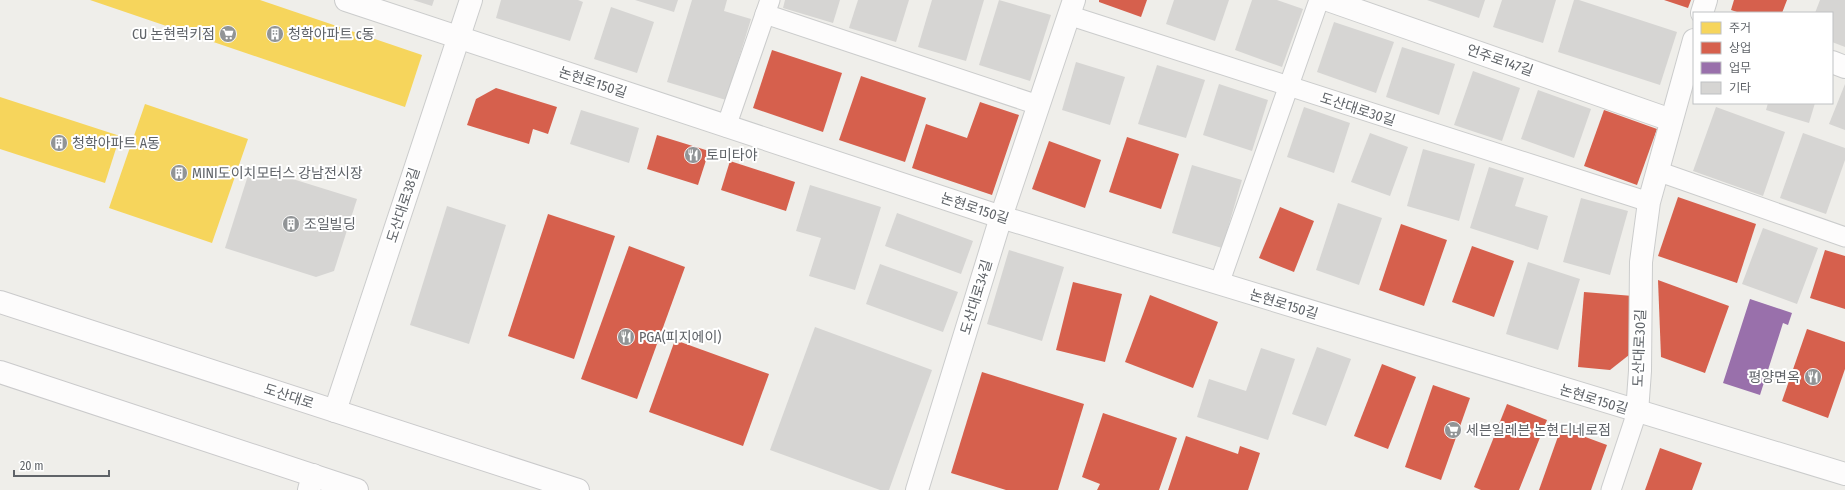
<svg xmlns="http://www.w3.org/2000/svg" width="1845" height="490" viewBox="0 0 1845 490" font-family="'Fira Sans Condensed','Noto Sans KR',sans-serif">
	<rect width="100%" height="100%" fill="#efeeea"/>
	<!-- homes -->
	<g fill="#f6d55c">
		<polygon points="90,0 260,0 422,55 405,107"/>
		<polygon points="0,97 120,136 105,183 0,149"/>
		<polygon points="145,104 248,139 212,243 109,208"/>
	</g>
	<!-- shops -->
	<g fill="#d6604d">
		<polygon points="1099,0 1147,0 1141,17 1099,2"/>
		<polygon points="1664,0 1691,0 1688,8"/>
		<polygon points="1734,0 1787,0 1782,13 1740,13 1731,10"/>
		<polygon points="772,50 842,73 823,132 753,108"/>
		<polygon points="861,76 926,98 905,162 839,140"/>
		<polygon points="496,88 557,107 548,134 533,129 529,144 467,125 476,99"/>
		<polygon points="980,102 1019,115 992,195 912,168 926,124 967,138"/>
		<polygon points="1604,110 1657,129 1637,185 1584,166"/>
		<polygon points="657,135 709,151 698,185 647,169"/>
		<polygon points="1127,137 1179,154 1161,209 1109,192"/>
		<polygon points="1049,141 1101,160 1085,208 1032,189"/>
		<polygon points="730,161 795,182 786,211 721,190"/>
		<polygon points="1678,197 1756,224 1737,283 1658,256"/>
		<polygon points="1280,207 1314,221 1294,272 1259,258"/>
		<polygon points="548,214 615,236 574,359 508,336"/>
		<polygon points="1401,224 1447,240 1424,306 1379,290"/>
		<polygon points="629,246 685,267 637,399 581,379"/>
		<polygon points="1472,246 1514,261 1494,317 1452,302"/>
		<polygon points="1825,250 1845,256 1845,309 1810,298"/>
		<polygon points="1658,280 1729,306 1705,373 1661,357"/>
		<polygon points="1073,282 1122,294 1105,362 1056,350"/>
		<polygon points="1584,292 1633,296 1629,355 1610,370 1578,367"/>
		<polygon points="1150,295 1218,322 1193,388 1125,362"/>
		<polygon points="1807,329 1845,342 1845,369 1828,418 1782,401"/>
		<polygon points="675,340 769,374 743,446 649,412"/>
		<polygon points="1382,364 1416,377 1388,449 1354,436"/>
		<polygon points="982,372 1084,404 1058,490 1006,490 951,473"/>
		<polygon points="1433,385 1470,398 1441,480 1405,467"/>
		<polygon points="1507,404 1547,420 1519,490 1481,490 1474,487"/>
		<polygon points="1103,413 1177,438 1159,490 1097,490 1100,484 1082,477"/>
		<polygon points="1561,428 1607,445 1591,490 1539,490"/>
		<polygon points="1186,436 1238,454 1240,446 1260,453 1248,490 1168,490"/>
		<polygon points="1660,448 1702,463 1692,490 1645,490"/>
	</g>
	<!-- offices -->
	<polygon fill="#9970ab" points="1750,299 1792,313 1788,325 1783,323 1760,395 1723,383"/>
	<!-- building -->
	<g fill="#d6d5d3">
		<polygon points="413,0 434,0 432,6"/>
		<polygon points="501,0 578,0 583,2 570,41 496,18"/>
		<polygon points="635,0 678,0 674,12"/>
		<polygon points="692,0 727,0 724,11 751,19 726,100 667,82"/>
		<polygon points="785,0 840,0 833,23 783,8"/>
		<polygon points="858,0 909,0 896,42 849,28"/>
		<polygon points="932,0 984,0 966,61 918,47"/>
		<polygon points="999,0 1051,15 1030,81 979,65"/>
		<polygon points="1174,0 1229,0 1215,41 1166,24"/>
		<polygon points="1252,0 1277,0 1303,9 1282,67 1235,50"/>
		<polygon points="1427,0 1485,0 1479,18"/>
		<polygon points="1502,0 1556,0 1543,43 1493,27"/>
		<polygon points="1574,0 1579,0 1677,32 1660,85 1558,52"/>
		<polygon points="1820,0 1845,0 1845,47 1832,42 1832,13 1815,13"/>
		<polygon points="611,7 654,22 637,73 594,59"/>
		<polygon points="1334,22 1394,42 1376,93 1317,72"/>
		<polygon points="1402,47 1455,64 1439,115 1386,97"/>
		<polygon points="1076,62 1125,77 1110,125 1062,110"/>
		<polygon points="1157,65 1205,80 1186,138 1138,124"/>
		<polygon points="1473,71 1520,88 1502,141 1454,125"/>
		<polygon points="1219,84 1268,100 1252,151 1203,135"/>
		<polygon points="1845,84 1845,130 1829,124"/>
		<polygon points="1538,90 1591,109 1574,158 1521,139"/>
		<polygon points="1768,103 1815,103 1809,123 1766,110"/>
		<polygon points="1304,107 1350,123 1334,173 1287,157"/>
		<polygon points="1716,107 1785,132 1763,196 1693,171"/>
		<polygon points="581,110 639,128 629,163 570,144"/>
		<polygon points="1370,133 1408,147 1390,196 1351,182"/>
		<polygon points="1803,133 1845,148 1845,160 1826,214 1780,198"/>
		<polygon points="1423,149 1475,164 1459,221 1407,206"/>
		<polygon points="1192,165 1242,180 1222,248 1172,233"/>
		<polygon points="251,166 357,199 334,271 316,277 225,248"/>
		<polygon points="1489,167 1524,178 1515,206 1548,216 1538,250 1470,228"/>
		<polygon points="810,185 881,207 855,290 809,276 821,238 796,231"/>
		<polygon points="1581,198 1628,211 1610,275 1563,262"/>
		<polygon points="1338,203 1382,218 1359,285 1316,270"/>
		<polygon points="447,206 506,225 469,344 410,325"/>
		<polygon points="897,213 973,241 961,274 885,246"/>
		<polygon points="1763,228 1818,248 1797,304 1742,284"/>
		<polygon points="1009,250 1064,267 1042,341 987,324"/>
		<polygon points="1528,262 1580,279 1558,350 1506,334"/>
		<polygon points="880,264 958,292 943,332 866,304"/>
		<polygon points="815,327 932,370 889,490 880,490 770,450"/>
		<polygon points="1317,347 1351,359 1326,426 1292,414"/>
		<polygon points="1261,348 1295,359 1268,440 1197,417 1209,379 1246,391"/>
	</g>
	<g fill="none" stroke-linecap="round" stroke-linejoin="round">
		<!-- service casing -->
		<g stroke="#cbcccc" stroke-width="21">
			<g id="service">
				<polyline points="765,14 1038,105"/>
				<polyline points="1068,15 1649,202"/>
				<polyline points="726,127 770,0"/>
				<polyline points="1657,171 1845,237"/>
				<polyline points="1219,284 1319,0"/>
				<polyline points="1611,490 1637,412"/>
			</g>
		</g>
		<!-- minor casing -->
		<g stroke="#cbcccc" stroke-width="24">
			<g id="minor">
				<polyline points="346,0 1001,217 1845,474"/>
				<polyline points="1328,0 1671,120"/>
				<polyline points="1702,13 1706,0"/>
				<polyline points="1832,62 1845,67"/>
				<polyline points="335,411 471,0"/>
				<polyline points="1637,412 1640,371 1641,262 1649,202 1694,40"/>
				<polyline points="309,490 313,475"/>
				<polyline points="917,490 1001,217 1074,0"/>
			</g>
		</g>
		<!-- secondary casing -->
		<g stroke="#cacacb" stroke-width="24">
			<g id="secondary">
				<polyline points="0,302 578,490"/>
				<polyline points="0,372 357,490"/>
			</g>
		</g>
		<!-- service -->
		<use href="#service" stroke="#fdfcfc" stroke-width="19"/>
		<!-- minor -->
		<use href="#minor" stroke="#fdfcfc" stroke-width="22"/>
		<!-- secondary -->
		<use href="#secondary" stroke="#fdfcfc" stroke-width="22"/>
	</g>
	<!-- icons -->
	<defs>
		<g id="supermarket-disc" transform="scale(0.9)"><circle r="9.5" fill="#919496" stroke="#fff"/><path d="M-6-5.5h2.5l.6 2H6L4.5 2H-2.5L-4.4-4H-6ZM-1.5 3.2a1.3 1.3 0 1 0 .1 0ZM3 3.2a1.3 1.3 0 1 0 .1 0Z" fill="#fff"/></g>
		<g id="building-disc" transform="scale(0.9)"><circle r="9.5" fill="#919496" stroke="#fff"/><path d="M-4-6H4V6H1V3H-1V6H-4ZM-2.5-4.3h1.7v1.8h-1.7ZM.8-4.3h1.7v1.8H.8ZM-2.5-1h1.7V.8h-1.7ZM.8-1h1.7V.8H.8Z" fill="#fff"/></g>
		<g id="restaurant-disc" transform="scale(0.9)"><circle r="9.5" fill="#919496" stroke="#fff"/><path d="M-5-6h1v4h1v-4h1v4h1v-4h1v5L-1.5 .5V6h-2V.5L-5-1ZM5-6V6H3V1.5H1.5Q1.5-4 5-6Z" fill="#fff"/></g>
	</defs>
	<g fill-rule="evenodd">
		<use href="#supermarket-disc" x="228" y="34"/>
		<use href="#building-disc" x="275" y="34"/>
		<use href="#building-disc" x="59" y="143"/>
		<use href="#restaurant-disc" x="693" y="155"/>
		<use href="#building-disc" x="179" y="173"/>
		<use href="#building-disc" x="291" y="224"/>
		<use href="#restaurant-disc" x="626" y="337"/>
		<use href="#restaurant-disc" x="1813" y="377"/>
		<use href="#supermarket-disc" x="1453" y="430"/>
	</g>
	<g text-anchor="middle" stroke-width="4" stroke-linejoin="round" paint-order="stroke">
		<!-- poi labels -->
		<g font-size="14" fill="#5f6368" stroke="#fff" text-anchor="start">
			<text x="215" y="39" text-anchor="end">CU 논현럭키점</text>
			<text x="288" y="39">청학아파트 c동</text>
			<text x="72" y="148">청학아파트 A동</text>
			<text x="706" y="160">토미타야</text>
			<text x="192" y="178">MINI도이치모터스 강남전시장</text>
			<text x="304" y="229">조일빌딩</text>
			<text x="639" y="342">PGA(피지에이)</text>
			<text x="1800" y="382" text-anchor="end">평양면옥</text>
			<text x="1466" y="435">세븐일레븐 논현디네로점</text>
		</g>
		<!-- street labels -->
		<g font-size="14" fill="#5f6368" stroke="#fff">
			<text transform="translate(1500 60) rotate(19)" y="5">언주로147길</text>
			<text transform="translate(593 82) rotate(18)" y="5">논현로150길</text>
			<text transform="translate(1358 109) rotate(18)" y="5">도산대로30길</text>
			<text transform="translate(403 205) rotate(-72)" y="5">도산대로38길</text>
			<text transform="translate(975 208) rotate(18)" y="5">논현로150길</text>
			<text transform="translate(976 297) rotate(-73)" y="5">도산대로34길</text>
			<text transform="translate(1284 304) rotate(17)" y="5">논현로150길</text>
			<text transform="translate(1639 348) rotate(-88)" y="5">도산대로30길</text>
			<text transform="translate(289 396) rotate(18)" y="5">도산대로</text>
			<text transform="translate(1594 399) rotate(17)" y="5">논현로150길</text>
		</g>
	</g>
	<!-- legend -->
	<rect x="1693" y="12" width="140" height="92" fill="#ffffff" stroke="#bfc1c3"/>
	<rect x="1701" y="22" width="20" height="12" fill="#f6d55c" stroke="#bfc1c3"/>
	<text x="1729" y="32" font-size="12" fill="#5f6368">주거</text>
	<rect x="1701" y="42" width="20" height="12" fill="#d6604d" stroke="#bfc1c3"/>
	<text x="1729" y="52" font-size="12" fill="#5f6368">상업</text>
	<rect x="1701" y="62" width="20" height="12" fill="#9970ab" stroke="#bfc1c3"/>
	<text x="1729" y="72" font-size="12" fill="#5f6368">업무</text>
	<rect x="1701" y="82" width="20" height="12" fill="#d6d5d3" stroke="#bfc1c3"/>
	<text x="1729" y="92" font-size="12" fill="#5f6368">기타</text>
	<!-- scale -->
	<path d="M14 470v6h95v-6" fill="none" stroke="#5f6368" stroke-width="2"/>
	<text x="20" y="470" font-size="12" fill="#5f6368" stroke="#ffffff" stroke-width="3" paint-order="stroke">20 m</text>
</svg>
